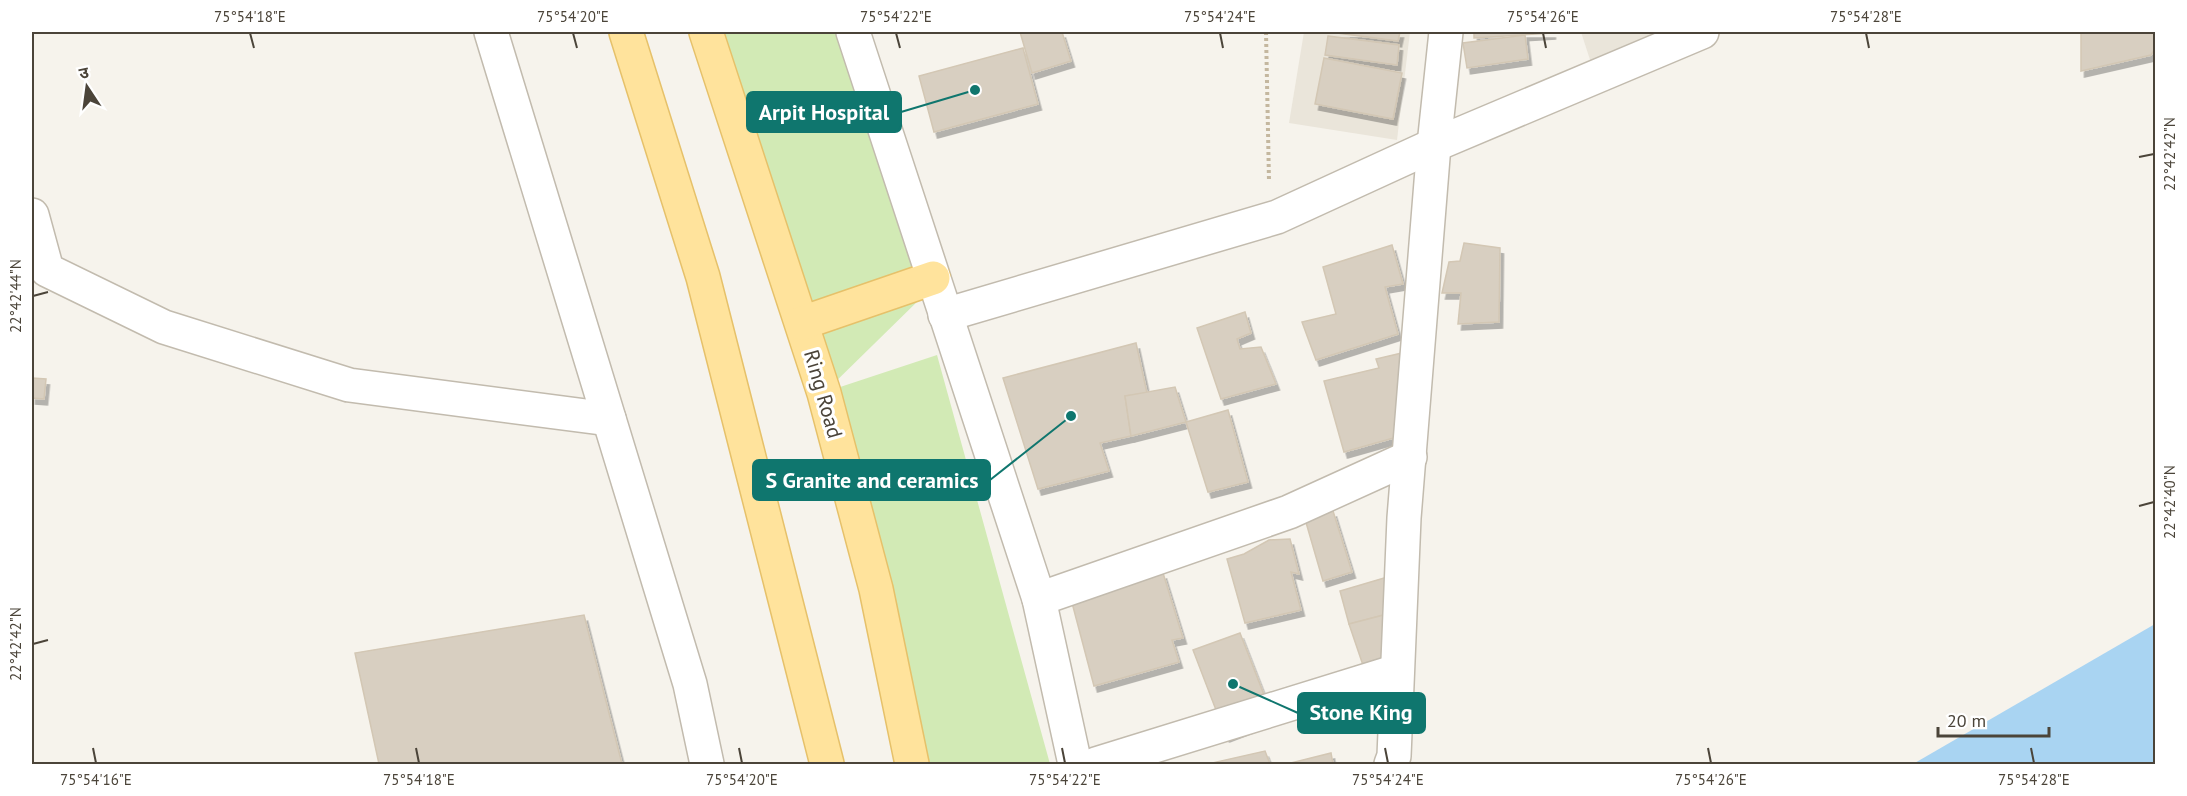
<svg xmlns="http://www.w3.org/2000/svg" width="2187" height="796" viewBox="0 0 2187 796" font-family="'PT Sans','Noto Sans Devanagari',sans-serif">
	<defs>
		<filter id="shadow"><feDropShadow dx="3.5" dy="6" stdDeviation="0" flood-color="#0004"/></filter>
	</defs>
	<rect width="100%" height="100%" fill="#f6f3ec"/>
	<!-- residential -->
	<g fill="#eae5da">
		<polygon points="1304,32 1410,32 1397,140 1289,123"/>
		<polygon points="1581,32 1681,32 1593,69"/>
	</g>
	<!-- green -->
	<polygon fill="#d2eab5" points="715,32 844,32 923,296 825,392 937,355 1050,764 910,764"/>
	<!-- water -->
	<polygon fill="#a9d4f2" points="2155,624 2155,764 1913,764"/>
	<!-- building -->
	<g fill="#d8cfc1" stroke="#d3c7b4" stroke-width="1.5" filter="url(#shadow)">
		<polygon points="1020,32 1062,32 1071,61 1032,73"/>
		<polygon points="1329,32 1400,32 1398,41"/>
		<polygon points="1474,32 1552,32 1552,33 1474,38"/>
		<polygon points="2081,32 2156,32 2156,47 2151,55 2081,71"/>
		<polygon points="1525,35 1528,59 1467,68 1463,43"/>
		<polygon points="1328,36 1399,45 1397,65 1325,55"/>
		<polygon points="1023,48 1038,104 934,132 919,76"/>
		<polygon points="1324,58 1402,73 1393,119 1315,104"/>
		<polygon points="1464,243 1500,248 1499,322 1458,324 1461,293 1442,293 1449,262 1460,261"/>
		<polygon points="1392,245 1403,284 1385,287 1398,334 1316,360 1302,322 1336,314 1323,267"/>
		<polygon points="1245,312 1251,333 1237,339 1240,349 1261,347 1276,384 1221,399 1197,328"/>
		<polygon points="1136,343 1147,393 1125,396 1131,436 1100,443 1109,471 1038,489 1003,378"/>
		<polygon points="1402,353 1409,378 1398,384 1411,433 1344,452 1324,381 1379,368 1376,359"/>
		<polygon points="32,378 46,379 44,399 32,398"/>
		<polygon points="1175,387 1186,422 1131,436 1125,396"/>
		<polygon points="1228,410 1248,482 1208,492 1186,422"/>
		<polygon points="1333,511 1352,572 1323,581 1305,519"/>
		<polygon points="1290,539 1299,574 1291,572 1301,610 1245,623 1227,559 1244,554 1269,540"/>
		<polygon points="1163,573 1183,638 1172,640 1179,662 1094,686 1071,599"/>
		<polygon points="1391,576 1399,611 1349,624 1340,591"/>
		<polygon points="1399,611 1410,660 1365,671 1349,624"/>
		<polygon points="584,615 622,764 379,764 355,653"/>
		<polygon points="1240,633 1273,718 1226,736 1193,650"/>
		<polygon points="1265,751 1270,764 1212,764 1212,763"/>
		<polygon points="1331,753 1333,764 1287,764"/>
	</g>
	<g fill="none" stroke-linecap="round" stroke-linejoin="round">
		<!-- minor casing -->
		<g stroke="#c2bbae" stroke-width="36">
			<g id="minor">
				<polyline points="32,215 47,270 164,327 349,385 609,419"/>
				<polyline points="1039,599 1289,512 1410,457"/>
				<polyline points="1096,764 1397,671"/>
				<polyline points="1391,764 1394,756 1404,518 1434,145 1446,32"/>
			</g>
		</g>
		<!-- tertiary casing -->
		<g stroke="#c2bbae" stroke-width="36">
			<g id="tertiary">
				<polyline points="491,32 690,684 707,764"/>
				<polyline points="853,32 1039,599 1075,764"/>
				<polyline points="945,315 1277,217 1434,145 1702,32"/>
			</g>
		</g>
		<!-- primary casing -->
		<g stroke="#e6c16a" stroke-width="36">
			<g id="primary">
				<polyline points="626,32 703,277 827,764"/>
				<polyline points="706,32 824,393 876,589 912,764"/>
				<polyline points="802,323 933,278"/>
			</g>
		</g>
		<!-- path -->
		<polyline stroke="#c4b79f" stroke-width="4" stroke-dasharray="3 3" stroke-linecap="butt" points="1266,32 1269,181"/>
		<!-- minor -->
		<use href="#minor" stroke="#fff" stroke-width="33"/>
		<!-- tertiary -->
		<use href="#tertiary" stroke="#fff" stroke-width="33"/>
		<!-- primary -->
		<use href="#primary" stroke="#ffe39c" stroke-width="33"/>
	</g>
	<!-- ticks -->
	<path fill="none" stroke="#4b4439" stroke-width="2" d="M250,33L254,48M573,33L577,48M896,33L900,48M1220,33L1223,48M1543,33L1546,48M1866,33L1869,48M2139,157L2154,154M33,296L48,292M2139,506L2154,502M33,644L48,640M93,748L96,763M416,748L419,763M739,748L742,763M1062,748L1065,763M1385,748L1388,763M1708,748L1711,763M2031,748L2034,763"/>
	<g text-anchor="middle" stroke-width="6" stroke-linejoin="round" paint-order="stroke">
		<!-- street labels -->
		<g font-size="21" fill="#4b4439" stroke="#fff">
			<text transform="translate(823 394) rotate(74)" y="7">Ring Road</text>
		</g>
	</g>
	<!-- callouts -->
	<path fill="none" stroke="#0f766e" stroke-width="2" d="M975 90L901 112M1071 416L990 480M1233 684L1298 713"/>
	<g fill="#0f766e" stroke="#fff" stroke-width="2">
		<circle cx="975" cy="90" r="6"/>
		<circle cx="1071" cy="416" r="6"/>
		<circle cx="1233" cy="684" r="6"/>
	</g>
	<g fill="#0f766e" stroke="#0f766e" stroke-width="2">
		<rect x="747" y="92" width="154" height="40" rx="6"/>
		<rect x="753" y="460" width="237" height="40" rx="6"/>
		<rect x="1298" y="693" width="127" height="40" rx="6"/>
	</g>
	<g font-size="22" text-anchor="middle" font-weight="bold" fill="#fff">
		<text x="824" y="120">Arpit Hospital</text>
		<text x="872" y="488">S Granite and ceramics</text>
		<text x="1361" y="720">Stone King</text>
	</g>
	<!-- border -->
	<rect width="2187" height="796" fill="none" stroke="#ffffff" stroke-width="66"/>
	<!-- north arrow -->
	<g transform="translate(87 87) rotate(347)" stroke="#ffffff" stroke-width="4.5" paint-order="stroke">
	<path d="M0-4.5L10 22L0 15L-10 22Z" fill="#4b4439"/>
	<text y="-9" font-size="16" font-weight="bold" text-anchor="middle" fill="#4b4439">उ</text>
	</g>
	<!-- scale -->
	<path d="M1938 727v9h111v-9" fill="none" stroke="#4b4439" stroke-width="3"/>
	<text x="1947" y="727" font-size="18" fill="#4b4439" stroke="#ffffff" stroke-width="4.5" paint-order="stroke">20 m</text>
	<rect x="33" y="33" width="2121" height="730" fill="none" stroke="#4b4439" stroke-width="2"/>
	<g font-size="15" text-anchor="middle" fill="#4b4439">
		<text x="250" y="22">75°54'18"E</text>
		<text x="573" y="22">75°54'20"E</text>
		<text x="896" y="22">75°54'22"E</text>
		<text x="1220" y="22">75°54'24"E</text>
		<text x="1543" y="22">75°54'26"E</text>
		<text x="1866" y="22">75°54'28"E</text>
		<text transform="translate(2170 154) rotate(-90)" y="5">22°42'42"N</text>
		<text transform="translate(16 296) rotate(-90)" y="5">22°42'44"N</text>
		<text transform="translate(2170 502) rotate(-90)" y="5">22°42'40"N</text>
		<text transform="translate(16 644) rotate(-90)" y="5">22°42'42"N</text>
		<text x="96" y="785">75°54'16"E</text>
		<text x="419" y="785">75°54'18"E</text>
		<text x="742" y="785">75°54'20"E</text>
		<text x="1065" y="785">75°54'22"E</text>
		<text x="1388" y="785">75°54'24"E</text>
		<text x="1711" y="785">75°54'26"E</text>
		<text x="2034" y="785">75°54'28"E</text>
	</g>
</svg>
